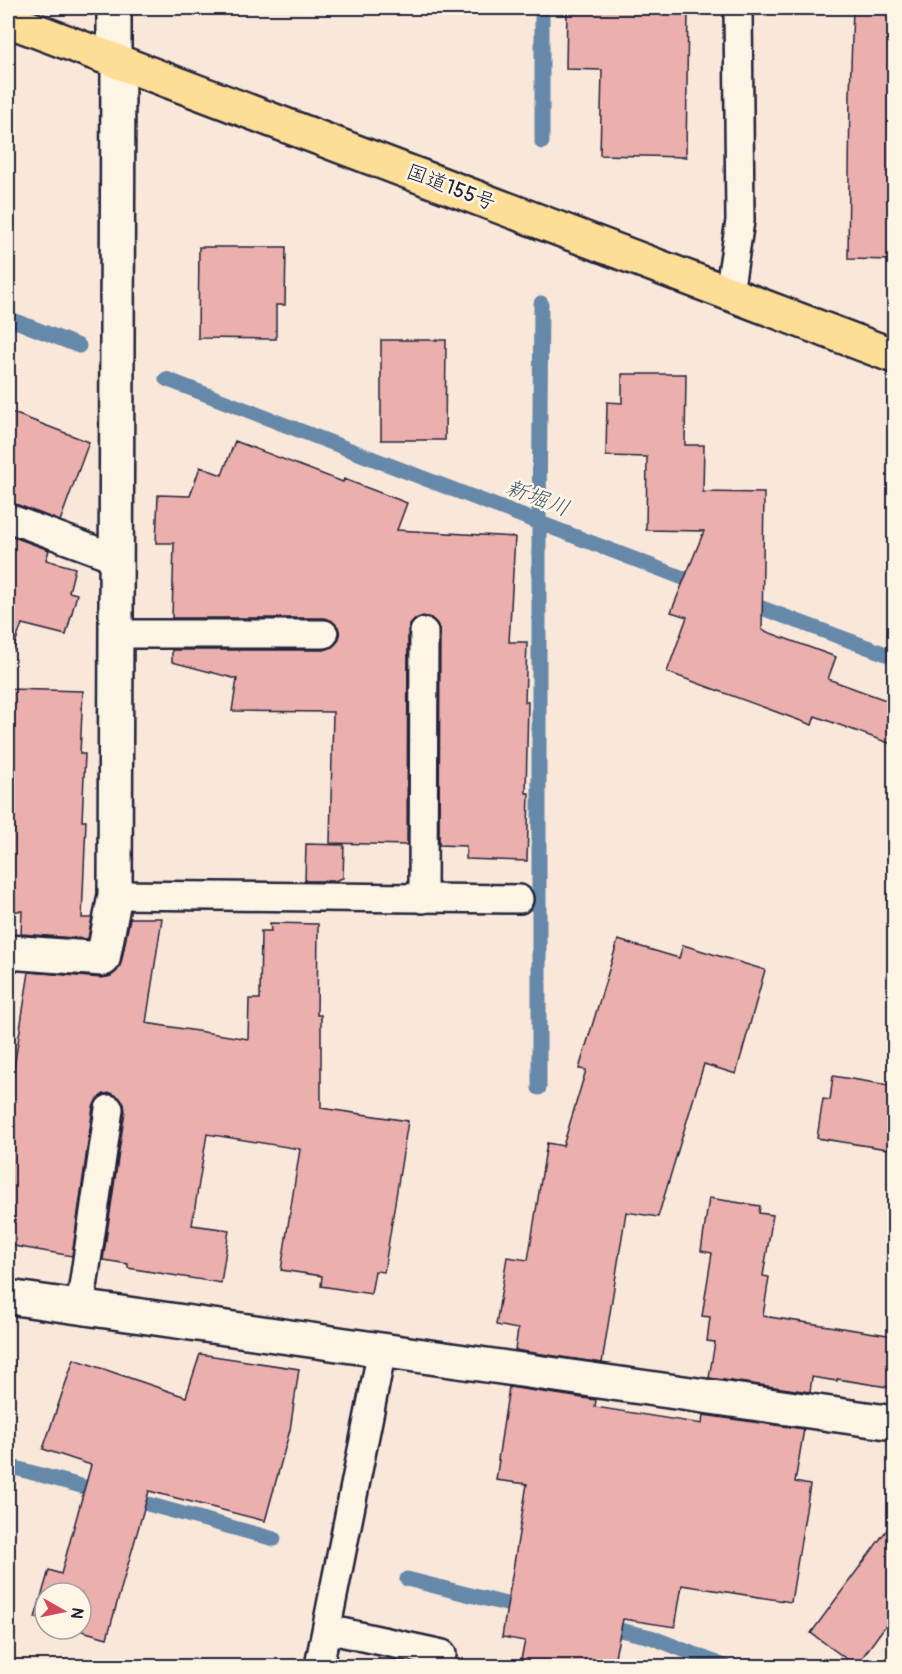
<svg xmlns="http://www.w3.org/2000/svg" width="902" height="1674" viewBox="0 0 902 1674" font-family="Pangolin,'Klee One',sans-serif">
	<rect width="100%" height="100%" fill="#f9e7da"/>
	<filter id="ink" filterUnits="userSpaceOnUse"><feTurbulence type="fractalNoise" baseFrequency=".0167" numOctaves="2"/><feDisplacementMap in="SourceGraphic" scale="12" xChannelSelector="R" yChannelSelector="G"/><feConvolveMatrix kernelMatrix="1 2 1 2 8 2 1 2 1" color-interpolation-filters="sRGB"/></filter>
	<g filter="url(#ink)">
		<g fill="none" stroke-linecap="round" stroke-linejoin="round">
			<!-- stream -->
			<g stroke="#6688a9" stroke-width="15">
				<polyline points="542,142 542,8"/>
				<polyline points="8,318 79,346"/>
				<polyline points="166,379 704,586"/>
				<polyline points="743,601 894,657"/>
				<polyline points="539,1088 539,522 541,303"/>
				<polyline points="8,1466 103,1492"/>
				<polyline points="126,1498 274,1539"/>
				<polyline points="407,1579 526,1609"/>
				<polyline points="602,1626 651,1637 724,1666"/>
			</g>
		</g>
		<!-- building -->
		<g fill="#ebafad" stroke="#22223b" stroke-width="1.5">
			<polygon points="567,8 688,8 686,157 600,155 602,70 566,69"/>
			<polygon points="853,8 894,8 894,260 848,259 850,95"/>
			<polygon points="199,247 286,247 285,305 276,305 276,339 198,338"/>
			<polygon points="381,340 446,340 445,440 381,440"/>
			<polygon points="622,374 686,374 685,445 704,445 703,492 764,493 762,630 836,657 828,679 894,703 894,745 815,716 812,725 667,672 687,617 671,612 704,531 646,530 647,457 606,456 607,402 622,403"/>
			<polygon points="8,411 89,442 60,521 13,503 8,503"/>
			<polygon points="235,441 343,482 344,479 407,503 397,530 515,537 509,642 527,642 525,702 528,702 526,793 529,793 527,861 466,859 466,846 439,845 440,632 437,624 431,618 423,616 416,619 410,625 408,632 407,845 330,843 333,712 232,711 237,679 172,662 172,650 324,650 332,647 338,641 340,635 338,627 332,621 325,618 172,618 174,543 156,543 158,495 190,496 200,467 222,475"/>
			<polygon points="8,535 49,550 46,560 75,568 69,592 77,594 66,635 22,624 12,652 8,651"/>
			<polygon points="8,689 83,691 80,754 85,754 82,821 86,821 82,918 92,918 88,939 21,934 22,911 8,911"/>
			<polygon points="306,844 344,845 343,878 334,881 305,881"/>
			<polygon points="130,918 162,918 146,1023 248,1039 249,999 260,999 261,931 271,931 270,923 318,924 317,1015 321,1015 321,1108 408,1121 384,1272 375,1271 371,1294 321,1286 322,1276 281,1270 300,1149 207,1134 192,1225 229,1230 221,1283 128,1268 128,1264 103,1260 125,1111 124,1104 119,1097 111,1093 104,1094 97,1099 93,1107 72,1256 8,1245 8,1106 29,972 102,978 111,976 117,971 121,963"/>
			<polygon points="618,940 679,958 683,945 765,970 736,1074 704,1064 658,1217 626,1212 602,1363 515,1350 518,1329 496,1325 507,1257 528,1260 547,1143 563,1146 586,1070 579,1069"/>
			<polygon points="833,1076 894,1086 894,1150 817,1138 823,1099 830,1100"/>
			<polygon points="709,1198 760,1206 759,1213 773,1215 763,1276 769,1277 763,1316 894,1336 894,1388 837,1379 837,1381 812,1377 810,1392 709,1378 715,1342 707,1341 710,1317 702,1316 712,1253 701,1251"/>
			<polygon points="200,1354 299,1369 290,1430 265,1521 149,1491 107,1638 75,1629 81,1629 81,1593 45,1593 45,1620 35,1618 49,1570 61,1574 91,1465 43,1449 74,1359 186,1397"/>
			<polygon points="509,1387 596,1400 595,1407 702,1424 703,1415 804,1429 795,1482 810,1485 791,1602 682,1585 675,1627 623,1619 613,1666 557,1666 521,1659 525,1641 502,1637 527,1484 496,1480 499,1460 498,1460"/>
			<polygon points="894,1520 894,1614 856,1666 811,1633"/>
		</g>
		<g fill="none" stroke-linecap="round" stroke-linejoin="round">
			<!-- lane casing -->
			<g stroke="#22223b" stroke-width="32">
				<g id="lane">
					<polyline points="729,293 740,221 738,8"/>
					<polyline points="8,518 116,558"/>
					<polyline points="116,634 324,634"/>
					<polyline points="115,895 519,899"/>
					<polyline points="423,899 424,632"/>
					<polyline points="80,1308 109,1109"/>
					<polyline points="327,1629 442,1654 440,1666"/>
					<polyline points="319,1666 382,1350"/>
				</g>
			</g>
			<!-- street casing -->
			<g stroke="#22223b" stroke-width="38">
				<g id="street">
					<polyline points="114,60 114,8"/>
					<polyline points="8,952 103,959 115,895 118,61"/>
					<polyline points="8,1297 894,1423"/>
				</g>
			</g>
			<!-- highway casing -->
			<g stroke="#22223b" stroke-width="38">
				<polyline id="highway" points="8,20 894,356"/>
			</g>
			<!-- lane -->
			<use href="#lane" stroke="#fcf5e5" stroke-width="27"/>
			<!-- street -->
			<use href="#street" stroke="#fcf5e5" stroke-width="33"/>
			<!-- highway -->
			<use href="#highway" stroke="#fdde96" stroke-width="33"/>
		</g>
	</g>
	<g text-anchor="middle" stroke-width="5" stroke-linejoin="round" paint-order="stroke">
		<!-- street labels -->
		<g font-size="21" fill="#22223b" stroke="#fcf5e5">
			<text transform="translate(451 187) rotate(21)" y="7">国道155号</text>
		</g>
		<!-- water labels -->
		<g font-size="22" font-style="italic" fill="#445572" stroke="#fcf5e5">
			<text transform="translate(538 497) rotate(21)" y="8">新堀川</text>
		</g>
	</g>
	<!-- margin -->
	<rect width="902" height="1674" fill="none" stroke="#fcf5e5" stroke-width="30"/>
	<rect x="15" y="15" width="872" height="1644" fill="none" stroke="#22223b" stroke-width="2" filter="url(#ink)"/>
	<!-- north arrow -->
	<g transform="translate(63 1611) rotate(99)"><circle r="28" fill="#fcf5e5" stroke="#a5a1a1" stroke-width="1.5"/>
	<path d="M0-4.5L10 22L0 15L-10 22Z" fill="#d1495b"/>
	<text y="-9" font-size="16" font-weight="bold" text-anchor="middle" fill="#22223b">N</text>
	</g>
</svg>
